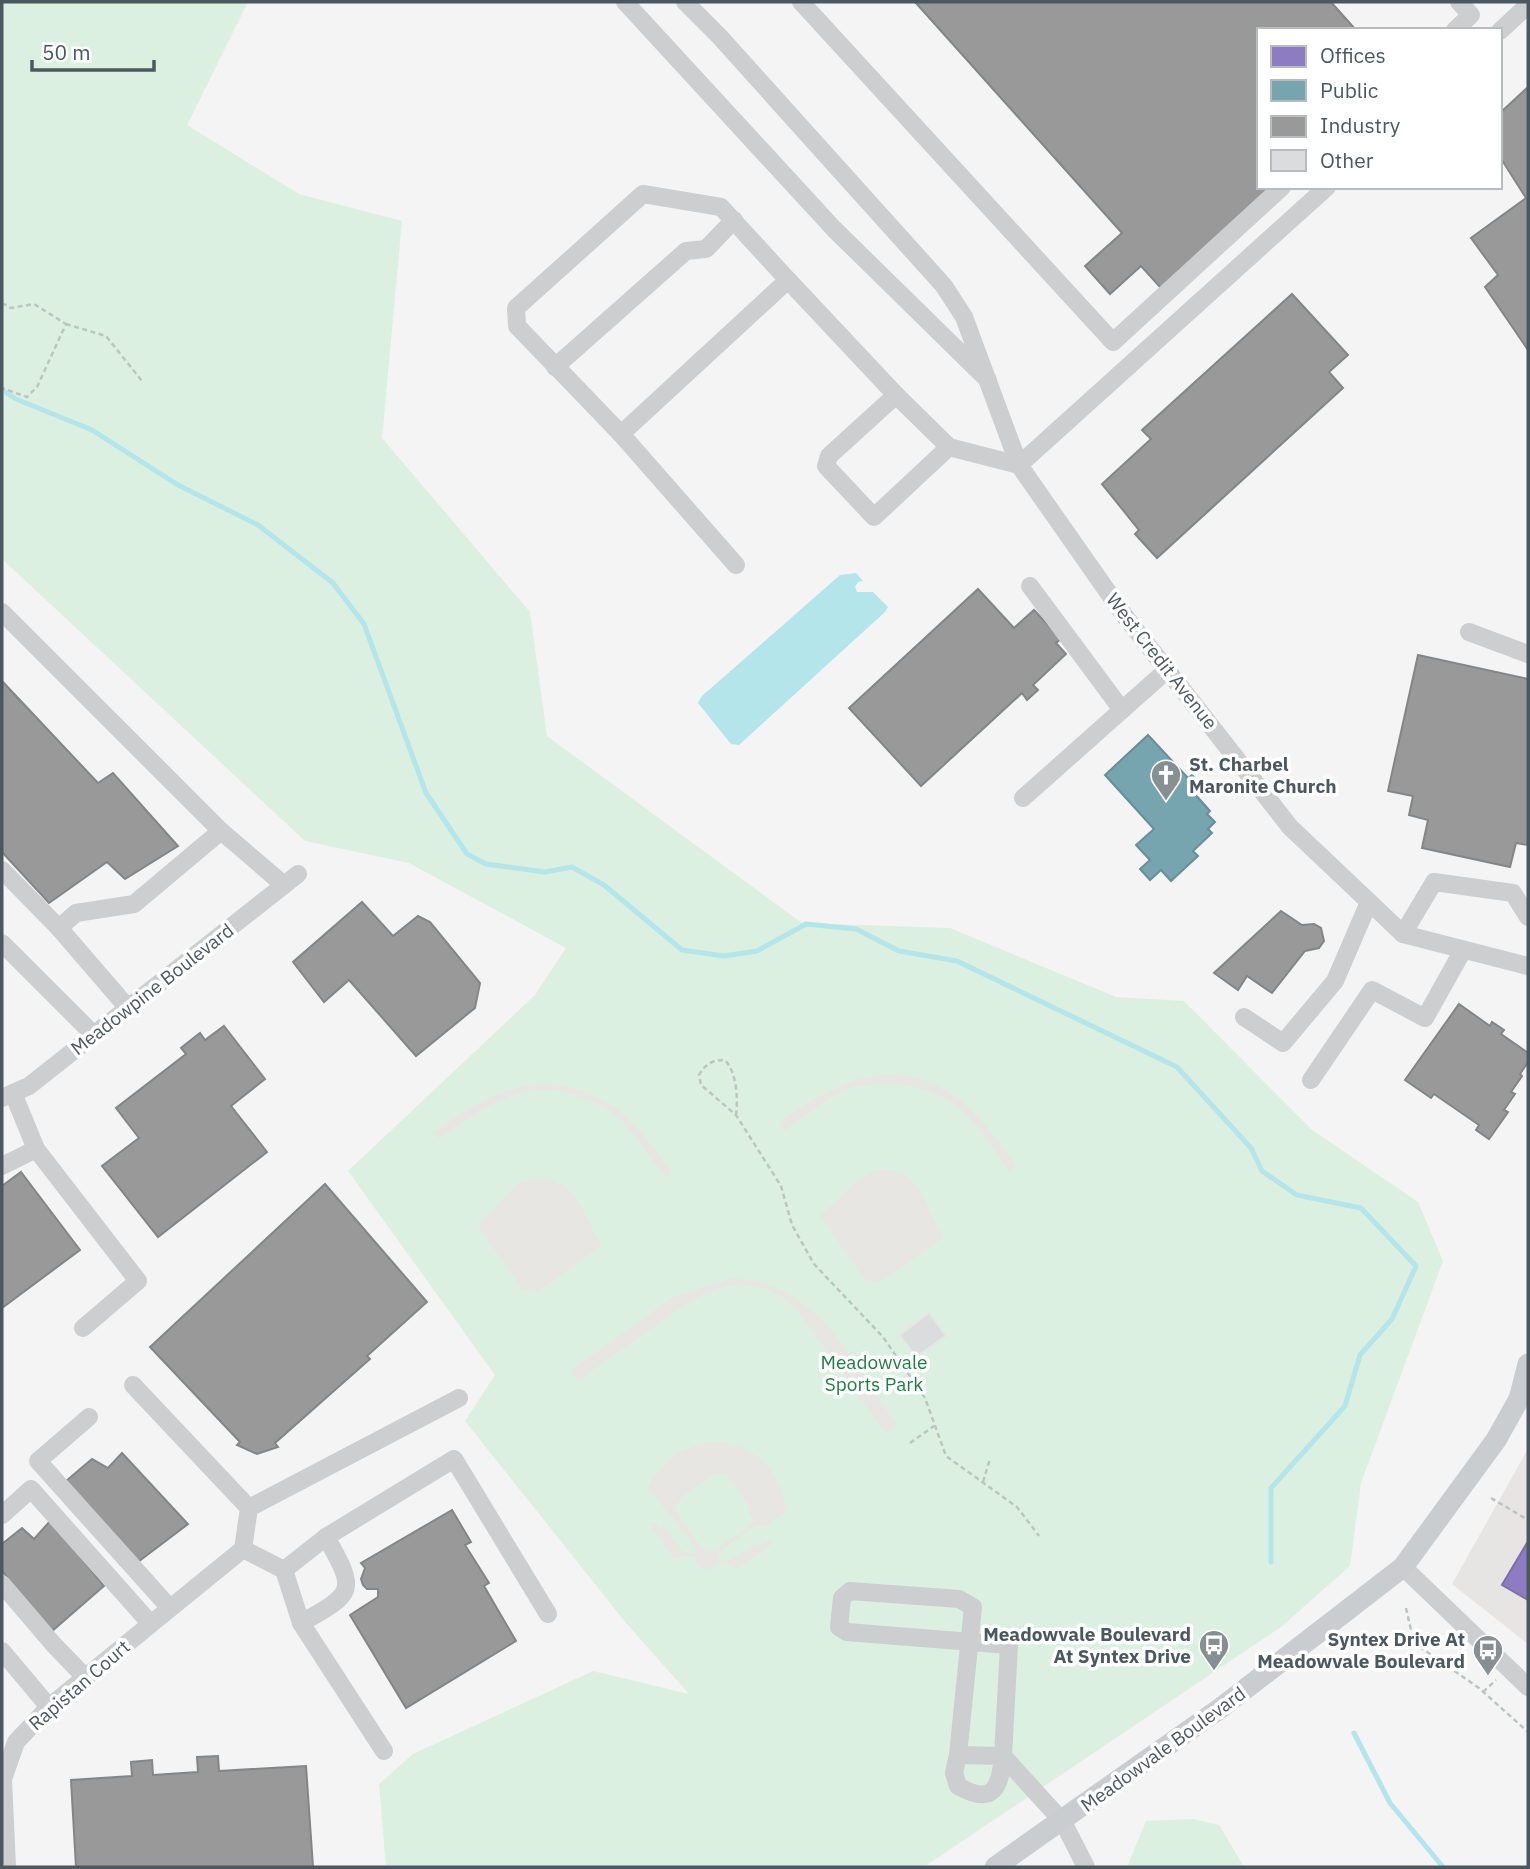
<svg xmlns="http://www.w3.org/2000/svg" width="1530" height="1869" viewBox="0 0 1530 1869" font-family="'IBM Plex Sans',sans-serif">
	<rect width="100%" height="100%" fill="#f4f4f4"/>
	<!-- commercial -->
	<polygon fill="#e7e5e3" points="1528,1449 1528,1644 1452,1584"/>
	<!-- green -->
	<g fill="#dbf0e1">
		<polygon points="2,2 248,2 187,125 299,194 402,221 382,438 530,612 547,736 802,923 950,928 1116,997 1184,1001 1311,1129 1418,1202 1443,1261 1361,1483 1350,1566 1281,1627 924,1867 386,1867 379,1784 413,1754 593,1671 689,1694 626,1623 465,1421 495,1375 348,1171 535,995 566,948 409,863 305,841 2,559"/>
		<polygon points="1193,1819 1219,1825 1244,1867 1127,1867 1146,1821"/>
	</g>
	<!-- sand -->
	<g fill="#e8e6e3" fill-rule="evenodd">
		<path d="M889,1074C955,1078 981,1117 1016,1166L1010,1172C994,1151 980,1126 960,1109C930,1084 883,1078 847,1090C824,1099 804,1117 784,1131L779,1122C815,1098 844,1078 889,1074Z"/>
		<path d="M542,1083C610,1088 634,1120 672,1172L666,1177C652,1161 641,1142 627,1126C615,1112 598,1103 581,1097C524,1077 484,1107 439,1139L434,1132C472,1106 495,1089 542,1083Z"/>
		<path d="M883,1169C925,1173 924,1209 944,1237L880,1282L865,1280L820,1215C843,1199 853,1175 883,1169Z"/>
		<path d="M544,1178C582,1186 583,1218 602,1245L537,1292L522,1289L478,1226L518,1183Z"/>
		<path d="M729,1279C815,1276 854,1364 897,1425L886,1434L794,1306C741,1262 700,1294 654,1327C628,1345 603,1363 578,1381L570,1371L673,1297Z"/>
		<path d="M720,1442C759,1448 781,1473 787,1512L765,1526L757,1525L719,1552V1559L731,1560L757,1543L760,1547L769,1540L772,1544L737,1569L719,1561C714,1569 706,1572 698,1566L694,1557L683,1556L675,1560L650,1524L654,1521L660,1529L664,1526L683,1552L695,1554L697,1549L648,1488C663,1459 686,1442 720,1442ZM716,1473L727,1475L748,1505L749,1513L754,1522L715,1550L701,1547L674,1508L684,1495Z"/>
	</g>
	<!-- water -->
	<polygon fill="#b3e5ea" points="856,573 863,581 858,582 855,587 857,592 873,592 888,607 885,612 739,745 731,744 698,703 702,696 840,575"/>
	<!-- offices -->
	<polygon fill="#8e7cc3" stroke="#7a71a5" stroke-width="2" points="1527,1543 1528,1543 1528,1600 1502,1585"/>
	<!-- public -->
	<polygon fill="#76a5af" stroke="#698e97" stroke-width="2" points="1148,735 1188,778 1192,775 1202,786 1194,793 1210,811 1207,814 1215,822 1208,829 1212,833 1193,851 1198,856 1171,881 1161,870 1150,880 1140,869 1150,860 1136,845 1154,829 1105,775"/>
	<!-- industry -->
	<g fill="#999" stroke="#828688" stroke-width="2">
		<polygon points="915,2 1331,2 1356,30 1259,30 1259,187 1275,187 1161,288 1141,266 1110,294 1085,266 1122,233"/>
		<polygon points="1528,87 1528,350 1485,287 1498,275 1471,238 1526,198 1500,157 1500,113"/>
		<polygon points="1292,294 1348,355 1329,372 1343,388 1157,558 1135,534 1139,530 1102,484 1151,439 1142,430"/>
		<polygon points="978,589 1014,628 1034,610 1061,639 1056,643 1066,654 1033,685 1038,690 1027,700 1022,693 921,786 849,708"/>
		<polygon points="1418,655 1528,679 1528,845 1516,843 1510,867 1422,848 1428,820 1409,815 1413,796 1388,791"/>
		<polygon points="2,681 98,783 113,773 178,846 125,879 107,862 49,903 2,852"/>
		<polygon points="362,902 393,936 418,916 430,922 480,983 475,1008 416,1056 349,980 324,1002 293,962"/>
		<polygon points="1281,911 1302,925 1314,924 1321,928 1324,941 1319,948 1305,951 1272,993 1247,976 1238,990 1214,973"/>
		<polygon points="1459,1004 1490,1026 1492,1022 1504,1030 1501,1034 1528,1053 1528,1062 1520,1074 1522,1076 1511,1092 1515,1094 1504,1110 1508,1112 1489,1139 1476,1130 1479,1125 1434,1094 1431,1098 1405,1080"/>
		<polygon points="224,1026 265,1079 231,1106 267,1152 158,1237 102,1166 139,1138 116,1108 186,1054 181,1048 200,1033 205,1040"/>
		<polygon points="21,1172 80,1250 2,1308 2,1186"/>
		<polygon points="325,1184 427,1302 367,1356 370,1359 275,1443 278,1447 257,1454 237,1445 240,1442 150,1347"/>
		<polygon points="122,1453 188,1524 138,1562 66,1481 92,1459 108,1468"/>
		<polygon points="452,1510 471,1542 465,1545 489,1583 484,1586 516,1641 406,1708 350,1615 378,1597 378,1589 367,1589 363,1585 361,1579 365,1568 361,1563"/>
		<polygon points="51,1520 104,1586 51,1632 2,1571 2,1544 22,1528 34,1539"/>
		<polygon points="218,1756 219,1771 306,1766 313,1867 76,1867 71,1780 132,1776 131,1762 152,1760 153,1775 198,1772 197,1757"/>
	</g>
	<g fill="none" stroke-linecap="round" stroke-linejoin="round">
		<!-- stream -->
		<g stroke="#b3e5ea" stroke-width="5">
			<polyline points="2,390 16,399 92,430 178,485 258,525 333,583 364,624 426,793 467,854 486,864 545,872 572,867 604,885 682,950 724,956 757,951 806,924 856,929 899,951 957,961 1177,1067 1251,1148 1262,1171 1297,1195 1361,1208 1416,1266 1392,1319 1360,1355 1345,1406 1271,1488 1271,1562"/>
			<polyline points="1354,1733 1390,1803 1443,1867"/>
		</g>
	</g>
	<!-- building -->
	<polygon fill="#dbdcdd" stroke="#e5e6e6" stroke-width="2" points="929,1313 946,1336 916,1357 900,1335"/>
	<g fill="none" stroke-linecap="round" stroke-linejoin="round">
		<!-- path -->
		<g stroke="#bcc5c1" stroke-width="2.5" stroke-dasharray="5 3.5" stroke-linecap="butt">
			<polyline points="2,303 11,308 34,304 66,324 37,387 27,397 2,388"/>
			<polyline points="66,324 106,336 142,381"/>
			<path d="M736,1115C738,1098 737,1073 725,1060C712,1060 705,1064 699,1075L701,1085L736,1115L781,1186L792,1225L814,1264L883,1337L925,1398L946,1456L1017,1507L1039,1536"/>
			<polyline points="910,1443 934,1426"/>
			<polyline points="983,1482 990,1459"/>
			<polyline points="1491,1498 1528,1520"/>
			<polyline points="1406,1608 1414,1643 1479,1688 1528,1732"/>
			<polyline points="1483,1692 1496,1680"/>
		</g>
		<!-- minor -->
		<g stroke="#cccecf" stroke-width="18">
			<polyline points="625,2 834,229 988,380"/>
			<polyline points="685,2 720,37 944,286 964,317 1019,465 1124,615 1290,827 1403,934 1528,966"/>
			<polyline points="801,2 1113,342 1282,187"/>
			<polyline points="1455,30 1471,15 1459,2"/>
			<polyline points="1500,31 1528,5"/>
			<polyline points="555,367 686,251 706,249 734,220"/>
			<polyline points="621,434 517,326 516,308 643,194 721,207 788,280"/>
			<polyline points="949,447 896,395 829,456 826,466 874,517 949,447 1019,465"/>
			<polyline points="1019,465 1327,187"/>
			<polyline points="736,565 621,434 788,280 896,395"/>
			<polyline points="1030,586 1122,710"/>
			<polyline points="2,612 221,831 284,885"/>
			<polyline points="1469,632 1528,654"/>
			<polyline points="1023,798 1167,670"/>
			<polyline points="2,870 59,928"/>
			<polyline points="1403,934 1434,882 1513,893 1528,917"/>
			<polyline points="2,943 94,1035"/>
			<polyline points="128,1008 59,928 76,913 134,904 221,831"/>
			<polyline points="1244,1017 1283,1043 1335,981 1369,902"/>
			<polyline points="1311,1080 1372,990 1425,1018 1462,952"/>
			<polyline points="13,1093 36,1149 138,1281 83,1328"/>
			<polyline points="2,1098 29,1086 298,874"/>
			<polyline points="2,1166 36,1149"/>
			<polyline points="133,1385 249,1508 243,1549"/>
			<polyline points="89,1417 38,1461 169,1607"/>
			<polyline points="249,1508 459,1398"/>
			<polyline points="2,1515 31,1489 150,1623"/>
			<polyline points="243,1549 284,1570 301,1623 384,1751"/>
			<polyline points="1403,1567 1528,1687"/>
			<polyline points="284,1570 326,1537 454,1459 548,1614"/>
			<polyline points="2,1584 54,1645 85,1677"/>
			<path d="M301,1623C355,1593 357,1591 326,1537"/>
			<polyline points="2,1651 49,1707"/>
			<path d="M958,1755L954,1773L958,1786C993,1806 1000,1788 1003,1756L958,1755L973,1607L959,1599L850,1591L842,1598L839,1627L847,1632L1009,1645L1003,1756L1063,1822L1086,1867"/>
			<polyline points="7,1867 3,1779 16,1742 49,1707 243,1549"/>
		</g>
		<!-- major -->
		<polyline stroke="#cacdcf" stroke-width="21" points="995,1867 1222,1707 1403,1567 1496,1440 1519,1399 1528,1364"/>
	</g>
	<!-- icons -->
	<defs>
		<g id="church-pin" transform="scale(1.575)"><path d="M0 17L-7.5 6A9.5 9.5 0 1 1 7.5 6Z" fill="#878f93" stroke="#fff"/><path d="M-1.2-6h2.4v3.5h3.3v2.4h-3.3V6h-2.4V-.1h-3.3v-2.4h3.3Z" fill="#fff"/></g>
		<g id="bus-pin" transform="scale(1.575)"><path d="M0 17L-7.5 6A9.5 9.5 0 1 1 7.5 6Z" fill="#878f93" stroke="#fff"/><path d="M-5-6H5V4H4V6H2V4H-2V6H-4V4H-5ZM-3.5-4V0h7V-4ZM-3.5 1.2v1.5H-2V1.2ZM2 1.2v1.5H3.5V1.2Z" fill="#fff"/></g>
	</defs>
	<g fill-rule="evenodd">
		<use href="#church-pin" x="1166" y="775"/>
		<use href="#bus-pin" x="1214" y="1645"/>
		<use href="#bus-pin" x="1488" y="1650"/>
	</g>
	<g text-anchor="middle" stroke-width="7" stroke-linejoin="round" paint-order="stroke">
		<!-- street labels -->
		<g font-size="19" fill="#4c585f" stroke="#fff">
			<text transform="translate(1162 661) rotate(52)" y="7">West Credit Avenue</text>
			<text transform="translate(152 989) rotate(-38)" y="7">Meadowpine Boulevard</text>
			<text transform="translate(79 1685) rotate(-41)" y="7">Rapistan Court</text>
			<text transform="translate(1163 1749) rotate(-36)" y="7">Meadowvale Boulevard</text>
		</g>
		<!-- poi labels -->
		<g font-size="19" font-weight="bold" fill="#4c585f" stroke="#fff" text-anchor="end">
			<text x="1189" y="771" text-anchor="start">St. Charbel<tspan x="1189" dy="22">Maronite Church</tspan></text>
			<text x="1191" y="1641">Meadowvale Boulevard<tspan x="1191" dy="22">At Syntex Drive</tspan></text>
			<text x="1465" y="1646">Syntex Drive At<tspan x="1465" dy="22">Meadowvale Boulevard</tspan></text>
		</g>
		<!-- park labels -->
		<g font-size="19" fill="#207d44" stroke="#fff">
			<text x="874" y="1369">Meadowvale<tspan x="874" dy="22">Sports Park</tspan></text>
		</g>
	</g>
	<!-- border -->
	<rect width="1530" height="1869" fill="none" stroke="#4c585f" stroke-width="7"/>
	<!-- legend -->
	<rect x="1257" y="28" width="245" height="161" fill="#ffffff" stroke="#b7bcbf" stroke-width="2"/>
	<rect x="1271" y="46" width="35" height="21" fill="#8e7cc3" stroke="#b7bcbf" stroke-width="2"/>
	<text x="1320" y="63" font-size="21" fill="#4c585f">Offices</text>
	<rect x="1271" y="80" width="35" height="21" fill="#76a5af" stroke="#b7bcbf" stroke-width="2"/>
	<text x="1320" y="98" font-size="21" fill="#4c585f">Public</text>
	<rect x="1271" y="116" width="35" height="21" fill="#999999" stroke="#b7bcbf" stroke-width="2"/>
	<text x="1320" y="133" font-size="21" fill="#4c585f">Industry</text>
	<rect x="1271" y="150" width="35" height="21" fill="#dbdcdd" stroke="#b7bcbf" stroke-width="2"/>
	<text x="1320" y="168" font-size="21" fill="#4c585f">Other</text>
	<!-- scale -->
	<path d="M32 60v10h122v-10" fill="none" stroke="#4c585f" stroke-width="3.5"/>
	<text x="42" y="60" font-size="21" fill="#4c585f" stroke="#ffffff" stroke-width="5" paint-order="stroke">50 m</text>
</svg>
